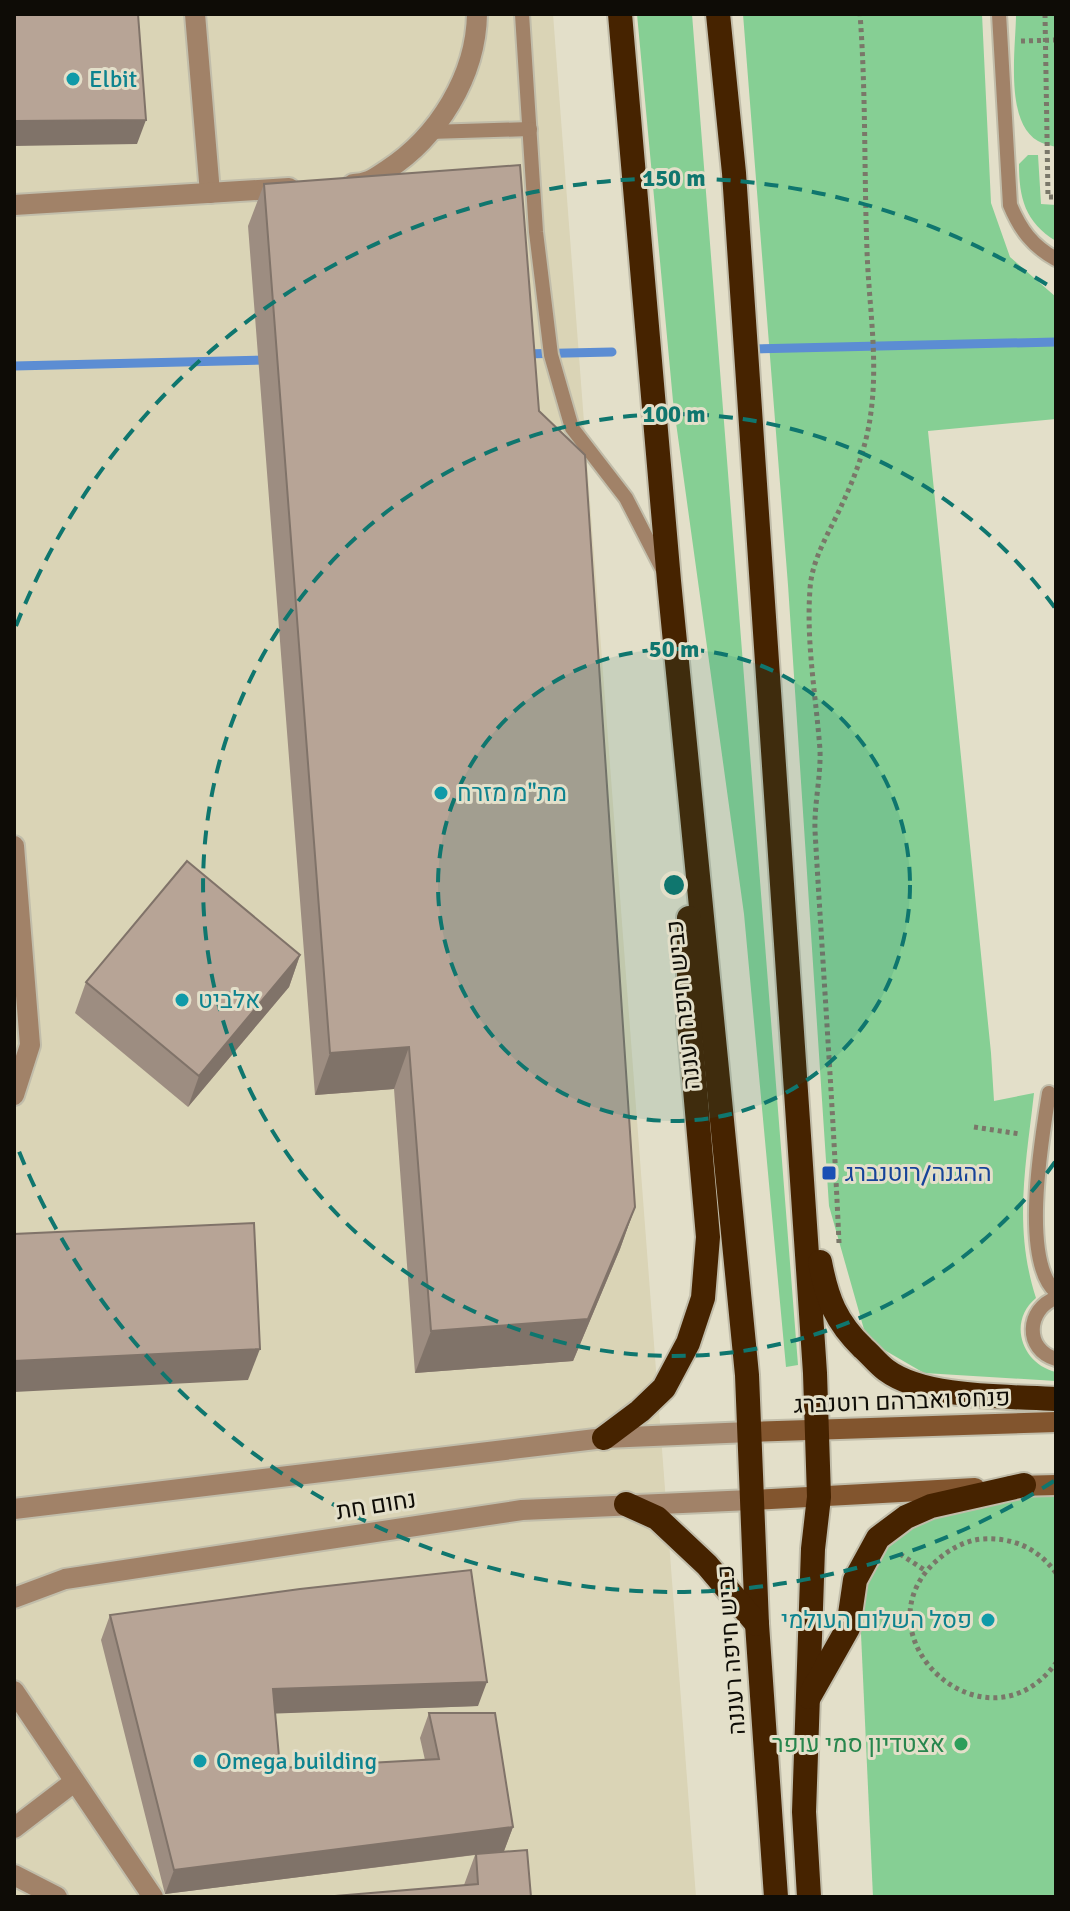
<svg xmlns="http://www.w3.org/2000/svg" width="1070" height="1911" viewBox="0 0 1070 1911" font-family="Signika,Heebo,sans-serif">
	<rect width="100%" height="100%" fill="#e3dfc9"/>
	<!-- built -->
	<polygon fill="#dad4b6" points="14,14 553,14 696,1897 14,1897"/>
	<!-- green -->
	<g fill="#86cf94">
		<polygon points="637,14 692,14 798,1365 786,1367 744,914 673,401"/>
		<path d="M743,14H982L991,203L1010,257L1056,297V419L928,431L991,1053L994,1101L1034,1093C1026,1165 1013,1227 1036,1298C1007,1322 1022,1364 1056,1372V1381L924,1373L867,1340L829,1206L788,585Z"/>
		<path d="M1016,14H1056V147C1050,145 1043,144 1038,141C1004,122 1016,47 1016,14Z"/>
		<path d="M1028,155H1038L1041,204L1056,205V241C1025,222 1019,198 1019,164Z"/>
		<polygon points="1056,1491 1056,1897 873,1897 859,1590 868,1563 909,1518 932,1508"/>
	</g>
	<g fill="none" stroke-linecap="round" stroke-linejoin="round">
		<!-- stream -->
		<g stroke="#5c8dd3" stroke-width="9">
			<polyline points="751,349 1056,342"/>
			<polyline points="523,354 612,352"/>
			<polyline points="14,366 268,360"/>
		</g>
		<!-- lane casing -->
		<g stroke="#c1bdaa" stroke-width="18">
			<g id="lane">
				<polyline points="522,14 536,232 551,355 572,428 626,498 663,570"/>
				<path d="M999,14L1010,205C1020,229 1032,246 1056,259"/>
				<polyline points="429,132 530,129"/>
				<path d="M1049,1093C1042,1137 1020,1261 1056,1292"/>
				<path d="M1056,1298C1026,1309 1024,1350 1056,1359"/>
			</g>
		</g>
		<!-- street casing -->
		<g stroke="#c1bdaa" stroke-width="24">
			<g id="street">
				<polyline points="195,14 210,193"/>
				<path d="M353,184C368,184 375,178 387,170C438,137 476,76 477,14"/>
				<polyline points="14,205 289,188"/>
				<polyline points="14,846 30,1045 14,1095"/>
				<polyline points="14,1509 604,1438 750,1432"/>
				<polyline points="14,1598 65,1579 522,1510 751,1500"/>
				<polyline points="14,1691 153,1897"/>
				<polyline points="14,1828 74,1782"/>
				<polyline points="14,1875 57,1897"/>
			</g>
		</g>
		<!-- secondary casing -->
		<g stroke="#c1bdaa" stroke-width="24">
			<g id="secondary">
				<polyline points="750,1432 1056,1422"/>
				<polyline points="1011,1486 1056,1485"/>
				<polyline points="751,1500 975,1488"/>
			</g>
		</g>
		<!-- highway casing -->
		<g stroke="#c1bdaa" stroke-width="28">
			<g id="highway">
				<polyline points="620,14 669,581 747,1375 757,1624 776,1897"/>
				<polyline points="718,14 734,173 815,1373 819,1497 813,1549 804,1812 809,1897"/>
				<path d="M820,1262C827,1299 836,1322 863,1348C871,1355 878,1364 886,1370C925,1399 1008,1396 1056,1399"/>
				<polyline points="604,1438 640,1411 664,1388 688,1343 703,1298 708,1237 689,1021 689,918"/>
				<polyline points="626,1504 657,1518 707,1565 757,1624"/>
				<polyline points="809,1697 848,1628 855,1580 878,1538 906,1517 931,1506 1024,1485"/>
			</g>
		</g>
		<!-- path -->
		<g stroke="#7a7769" stroke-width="5" stroke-dasharray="4 4" stroke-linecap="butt">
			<polyline points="1045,14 1048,197 1056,197"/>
			<polyline points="1021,41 1056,40"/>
			<polyline points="974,1127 1020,1134"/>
			<path d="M839,1243C833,1105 823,969 815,831C814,804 821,777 820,750C816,696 806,643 810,589C812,557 831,530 843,502C855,477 866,446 870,419C879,362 869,308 867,251C864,172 866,93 860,14"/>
			<polyline points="900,1554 926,1571"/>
			<path d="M1056,1573C1038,1548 1012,1537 982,1539C963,1541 948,1550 934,1563C856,1639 987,1757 1056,1663"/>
		</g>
		<!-- lane -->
		<use href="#lane" stroke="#a18268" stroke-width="14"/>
		<!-- street -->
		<use href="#street" stroke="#a18268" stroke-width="20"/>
		<!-- secondary -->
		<use href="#secondary" stroke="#82552e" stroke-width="20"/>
		<!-- highway -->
		<use href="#highway" stroke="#462300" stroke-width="24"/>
	</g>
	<!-- wall -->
	<g fill="#9d8d81">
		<polygon points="264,184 539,411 635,1207 620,1249 573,1361 415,1373 394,1089 315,1095 248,226"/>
		<polygon points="300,955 289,987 188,1107 75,1013 86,982"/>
		<polygon points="110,1615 478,1706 275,1713 280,1768 425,1760 420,1738 429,1713 513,1827 504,1851 481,1854 531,1897 464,1885 475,1855 165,1894 101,1640"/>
	</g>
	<!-- shaded-wall -->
	<g fill="#807369">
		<polygon points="146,120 137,144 14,146 14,121"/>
		<polygon points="300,955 289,987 188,1107 199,1076"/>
		<polygon points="409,1047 394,1089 315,1095 330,1053"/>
		<polygon points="635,1207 620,1249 573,1361 415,1373 431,1331"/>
		<polygon points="260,1349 248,1380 14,1392 14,1361"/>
		<polygon points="487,1682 478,1706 264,1714 273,1689"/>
		<polygon points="513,1827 504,1851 165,1894 174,1870"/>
	</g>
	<!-- building -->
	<g fill="#b7a496" stroke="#807369" stroke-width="2">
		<polygon points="14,14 138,14 146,120 14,121"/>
		<polygon points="520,165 539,411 585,455 635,1207 588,1319 431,1331 409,1047 330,1053 264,184"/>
		<polygon points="187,861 300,955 199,1076 86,982"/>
		<polygon points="254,1223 260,1349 14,1361 14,1234"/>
		<polygon points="471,1570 487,1682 273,1689 280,1768 439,1759 429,1713 495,1713 513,1827 174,1870 110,1615 300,1589"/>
		<polygon points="527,1850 531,1897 323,1897 478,1884 476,1854"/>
	</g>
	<!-- distance rings -->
	<circle cx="674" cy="885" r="236" fill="#0f766e" fill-opacity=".12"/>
	<g fill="none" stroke="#0f766e" stroke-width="4" stroke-dasharray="14 10">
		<circle cx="674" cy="885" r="236"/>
		<path d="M1055 1162A471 471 0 1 1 1055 608"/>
		<path d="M1054 1481A707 707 0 0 1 16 1144M16 626A707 707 0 0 1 1054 289"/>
	</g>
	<!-- markers -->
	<g fill="#0f9aa8" stroke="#e3dfc9" stroke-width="3">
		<circle cx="73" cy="79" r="8"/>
		<circle cx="441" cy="793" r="8"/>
		<circle cx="182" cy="1000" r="8"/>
		<circle cx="988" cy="1620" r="8"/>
		<circle cx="200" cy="1761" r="8"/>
	</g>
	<rect fill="#1a4fb4" stroke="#e3dfc9" stroke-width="3" x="821" y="1165" width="16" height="16" rx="4"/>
	<circle fill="#2e9e5b" stroke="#e3dfc9" stroke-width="3" cx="961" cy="1744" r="8"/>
	<g text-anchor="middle" stroke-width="6" stroke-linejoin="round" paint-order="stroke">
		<!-- culture labels -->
		<g font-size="24" fill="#0d838f" stroke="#e3dfc9" text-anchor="start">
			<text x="89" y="87">Elbit</text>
			<text x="457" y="801">מת"מ מזרח</text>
			<text x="198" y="1008">אלביט</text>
			<text x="972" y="1628" text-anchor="end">פסל השלום העולמי</text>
			<text x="216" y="1769">Omega building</text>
		</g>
		<!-- street labels -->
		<g font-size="24" fill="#0e0c06" stroke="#e3dfc9">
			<text transform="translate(683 1005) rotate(-96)" y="8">כביש חיפה רעננה</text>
			<text transform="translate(902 1401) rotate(-2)" y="8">פנחס ואברהם רוטנברג</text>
			<text transform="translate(376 1505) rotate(-9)" y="8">נחום חת</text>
			<text transform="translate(731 1650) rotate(-94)" y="8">כביש חיפה רעננה</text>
		</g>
		<!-- transit labels -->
		<g font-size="24" fill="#164399" stroke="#e3dfc9" text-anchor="start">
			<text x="845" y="1181">ההגנה/רוטנברג</text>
		</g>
		<!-- leisure labels -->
		<g font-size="24" fill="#27864d" stroke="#e3dfc9" text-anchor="end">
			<text x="945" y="1752">אצטדיון סמי עופר</text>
		</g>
	</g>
	<circle cx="674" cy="885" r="12" fill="#0f766e" stroke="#e3dfc9" stroke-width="4"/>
	<g font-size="24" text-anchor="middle" font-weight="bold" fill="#0f766e" stroke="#e3dfc9" stroke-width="6" stroke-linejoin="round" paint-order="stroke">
		<text x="674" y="186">150 m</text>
		<text x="674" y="422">100 m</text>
		<text x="674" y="657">50 m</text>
	</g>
	<!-- border -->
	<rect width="1070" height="1911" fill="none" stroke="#0e0c06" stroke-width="32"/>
</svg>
